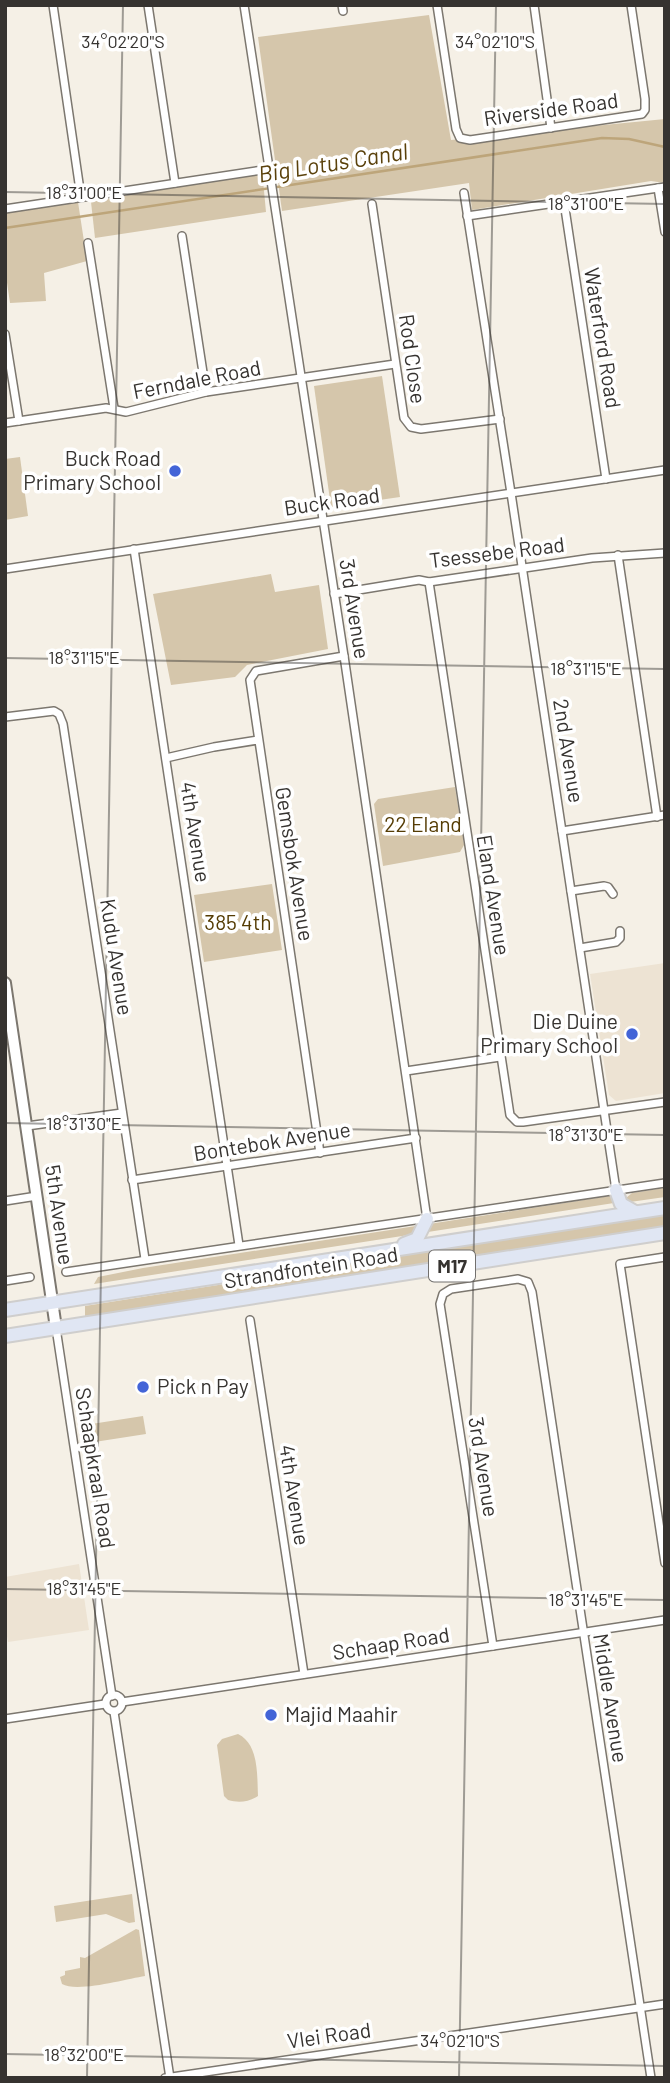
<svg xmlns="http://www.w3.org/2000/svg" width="670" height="2083" viewBox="0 0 670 2083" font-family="Barlow,sans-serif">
	<rect width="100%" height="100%" fill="#f5f0e6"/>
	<!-- built -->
	<g fill="#ede3d3">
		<polygon points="665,963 665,1093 616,1101 609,1095 590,974"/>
		<polygon points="79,1564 89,1630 8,1642 5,1625 5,1577"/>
	</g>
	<!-- green -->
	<g fill="#d5c6ab">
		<polygon points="429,15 451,140 665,119 665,183 651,181 472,210 469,183 282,211 258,37"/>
		<polygon points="262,170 266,212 95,238 91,202"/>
		<polygon points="78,202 87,261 44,273 46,301 10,303 5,269 5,213"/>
		<polygon points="382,376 400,497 331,507 314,386"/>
		<polygon points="20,457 28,516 5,520 5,459"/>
		<polygon points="271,574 275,592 319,585 328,649 247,665 235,677 171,685 153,594"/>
		<polygon points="455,787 464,845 460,852 383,866 374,804 378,799"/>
		<polygon points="272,884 282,950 204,962 194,895"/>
		<polygon points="665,1188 665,1197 630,1202 626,1198 632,1193"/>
		<polygon points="610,1196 614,1203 94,1284 98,1277 143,1268"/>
		<polygon points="665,1214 665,1227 85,1317 85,1306"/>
		<polygon points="143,1416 146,1434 88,1443 85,1425"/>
		<path d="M238,1734C259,1744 257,1775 258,1796C248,1802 239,1803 228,1800L224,1796L217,1745L222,1739Z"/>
		<polygon points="132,1894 135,1922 129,1923 106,1914 56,1922 54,1906"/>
		<path d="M136,1929L139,1930L145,1976C126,1979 77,1993 62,1984L60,1977L65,1975V1971L80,1968V1957L85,1958Z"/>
	</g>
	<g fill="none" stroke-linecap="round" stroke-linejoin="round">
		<!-- stream -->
		<polyline stroke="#bda57a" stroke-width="2.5" points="5,228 602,138 629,139 665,147"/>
		<!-- street casing -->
		<g stroke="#7c776f" stroke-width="10">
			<g id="street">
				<polyline points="53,5 81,197"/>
				<polyline points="148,5 175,183"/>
				<polyline points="244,5 344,656 427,1219"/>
				<polyline points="342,5 343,11"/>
				<polyline points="437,5 456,129 460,138 470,140 642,114 645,110 645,99 631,5"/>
				<polyline points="534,5 551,128"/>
				<polyline points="658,188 665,232"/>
				<polyline points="464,193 511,493 616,1190"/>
				<polyline points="564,202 606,479"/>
				<polyline points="372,204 404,418 411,427 421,429 500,419"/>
				<polyline points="5,209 269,169"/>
				<polyline points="467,216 665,187"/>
				<polyline points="182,236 206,392"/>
				<polyline points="88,243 114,408"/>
				<polyline points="5,334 19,421"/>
				<polyline points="5,423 106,408 126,412 206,392 395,364"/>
				<polyline points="134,549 239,1245"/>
				<polyline points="618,555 657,817"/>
				<polyline points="5,569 665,470"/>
				<polyline points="429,582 510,1115 517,1122 523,1122 665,1102"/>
				<polyline points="334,594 419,580 429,582 592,558 665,553"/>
				<polyline points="5,717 54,711 59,714 63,724 145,1259"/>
				<polyline points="166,758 214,747 258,740"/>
				<polyline points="562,831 665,815"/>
				<polyline points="571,891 604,886 608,887 613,894"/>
				<polyline points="580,948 616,942 620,938 620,931"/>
				<polyline points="406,1071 500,1057"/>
				<polyline points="27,1126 122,1113"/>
				<polyline points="320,1153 250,680 256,671 344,656"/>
				<polyline points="132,1180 416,1138"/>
				<polyline points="5,1201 37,1196"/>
				<polyline points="665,1257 620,1264 665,1563"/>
				<polyline points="66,1272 665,1183"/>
				<polyline points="5,1281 30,1277"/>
				<polyline points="250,1320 304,1674"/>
				<polyline points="56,1328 112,1696"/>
				<polyline points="493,1646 440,1304 443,1294 451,1289 518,1279 528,1282 532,1292 651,2078"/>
				<circle cx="114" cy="1703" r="8"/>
				<polyline points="122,1702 665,1620"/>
				<polyline points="114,1712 170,2078"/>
				<polyline points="5,1719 105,1704"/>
				<polyline points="165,2078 665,2004"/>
			</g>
		</g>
		<!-- secondary casing -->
		<g stroke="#7c776f" stroke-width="14">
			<polyline id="secondary" points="5,983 56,1328"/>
		</g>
		<!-- primary casing -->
		<g stroke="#cfcecd" stroke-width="16">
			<g id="primary">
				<polyline points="616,1190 621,1204 635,1212"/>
				<polyline points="404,1244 417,1239 427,1219"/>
				<polyline points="5,1310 665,1208"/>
				<polyline points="5,1336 665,1233"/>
			</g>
		</g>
		<!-- street -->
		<use href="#street" stroke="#fff" stroke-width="7"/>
		<!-- secondary -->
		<use href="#secondary" stroke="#fff" stroke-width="10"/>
		<!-- primary -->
		<use href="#primary" stroke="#e0e6f3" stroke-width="12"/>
	</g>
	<!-- ticks -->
	<path fill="none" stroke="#363330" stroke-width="2" stroke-opacity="0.45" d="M5,192L665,204M5,658L665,669M5,1123L665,1135M5,1589L665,1600M5,2054L665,2066M87,2078L123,5M459,2078L496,5"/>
	<!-- markers -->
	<g fill="#4364d7" stroke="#fff" stroke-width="2.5">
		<circle cx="175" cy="471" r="7"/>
		<circle cx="632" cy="1034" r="7"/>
		<circle cx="143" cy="1387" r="7"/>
		<circle cx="271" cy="1715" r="7"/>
	</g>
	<g text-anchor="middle" stroke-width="7" stroke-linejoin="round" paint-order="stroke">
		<!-- shield labels -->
		<rect fill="#fff" stroke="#72706e" stroke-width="2" x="429" y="1250.5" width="46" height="31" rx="5"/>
		<g font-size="19" font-weight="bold" fill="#363330">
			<text x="452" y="1273">M17</text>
		</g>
		<!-- street labels -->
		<g font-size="21" fill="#363330" stroke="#fff">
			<text transform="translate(551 110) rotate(-8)" y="7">Riverside Road</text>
			<text transform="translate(602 338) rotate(81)" y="7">Waterford Road</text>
			<text transform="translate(412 359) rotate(82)" y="7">Rod Close</text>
			<text transform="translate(197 380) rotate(-11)" y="7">Ferndale Road</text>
			<text transform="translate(332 502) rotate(-8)" y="7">Buck Road</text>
			<text transform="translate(497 553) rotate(-7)" y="7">Tsessebe Road</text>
			<text transform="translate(354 609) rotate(81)" y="7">3rd Avenue</text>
			<text transform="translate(568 751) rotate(81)" y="7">2nd Avenue</text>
			<text transform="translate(195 832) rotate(81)" y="7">4th Avenue</text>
			<text transform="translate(294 864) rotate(81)" y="7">Gemsbok Avenue</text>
			<text transform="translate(493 895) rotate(81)" y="7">Eland Avenue</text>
			<text transform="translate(116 957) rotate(81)" y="7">Kudu Avenue</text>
			<text transform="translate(272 1142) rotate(-9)" y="7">Bontebok Avenue</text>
			<text transform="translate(59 1215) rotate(82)" y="7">5th Avenue</text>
			<text transform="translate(311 1268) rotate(-9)" y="7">Strandfontein Road</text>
			<text transform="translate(483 1467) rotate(81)" y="7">3rd Avenue</text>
			<text transform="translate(95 1468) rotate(81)" y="7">Schaapkraal Road</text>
			<text transform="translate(294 1495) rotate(81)" y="7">4th Avenue</text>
			<text transform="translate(391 1644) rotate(-9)" y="7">Schaap Road</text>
			<text transform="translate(610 1698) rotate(81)" y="7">Middle Avenue</text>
			<text transform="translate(329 2036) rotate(-8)" y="7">Vlei Road</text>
		</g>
		<!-- poi labels -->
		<g font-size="21" fill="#363330" stroke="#fff" text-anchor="end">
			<text x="161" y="466">Buck Road<tspan x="161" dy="24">Primary School</tspan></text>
			<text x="618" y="1029">Die Duine<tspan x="618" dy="24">Primary School</tspan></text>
			<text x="157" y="1394" text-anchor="start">Pick n Pay</text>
			<text x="285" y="1722" text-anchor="start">Majid Maahir</text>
		</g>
		<!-- park labels -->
		<g font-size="21" fill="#553c04" stroke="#fff">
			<text x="423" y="832">22 Eland</text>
			<text x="238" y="930">385 4th</text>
		</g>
		<!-- water labels -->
		<g font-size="23" font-style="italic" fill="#5a410b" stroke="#fff">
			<text transform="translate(333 163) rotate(-9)" y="8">Big Lotus Canal</text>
		</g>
	</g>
	<g font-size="18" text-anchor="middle" fill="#363330" stroke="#fff" stroke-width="7" stroke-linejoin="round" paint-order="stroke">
		<text x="123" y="48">34°02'20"S</text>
		<text x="495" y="48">34°02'10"S</text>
		<text x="84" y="199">18°31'00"E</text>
		<text x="586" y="210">18°31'00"E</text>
		<text x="84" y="664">18°31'15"E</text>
		<text x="586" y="675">18°31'15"E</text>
		<text x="84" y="1130">18°31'30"E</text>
		<text x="586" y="1141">18°31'30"E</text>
		<text x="84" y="1595">18°31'45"E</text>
		<text x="586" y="1606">18°31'45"E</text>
		<text x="460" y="2047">34°02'10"S</text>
		<text x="84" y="2061">18°32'00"E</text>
	</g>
	<!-- border -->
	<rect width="670" height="2083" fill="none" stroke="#363330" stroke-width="14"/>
</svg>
